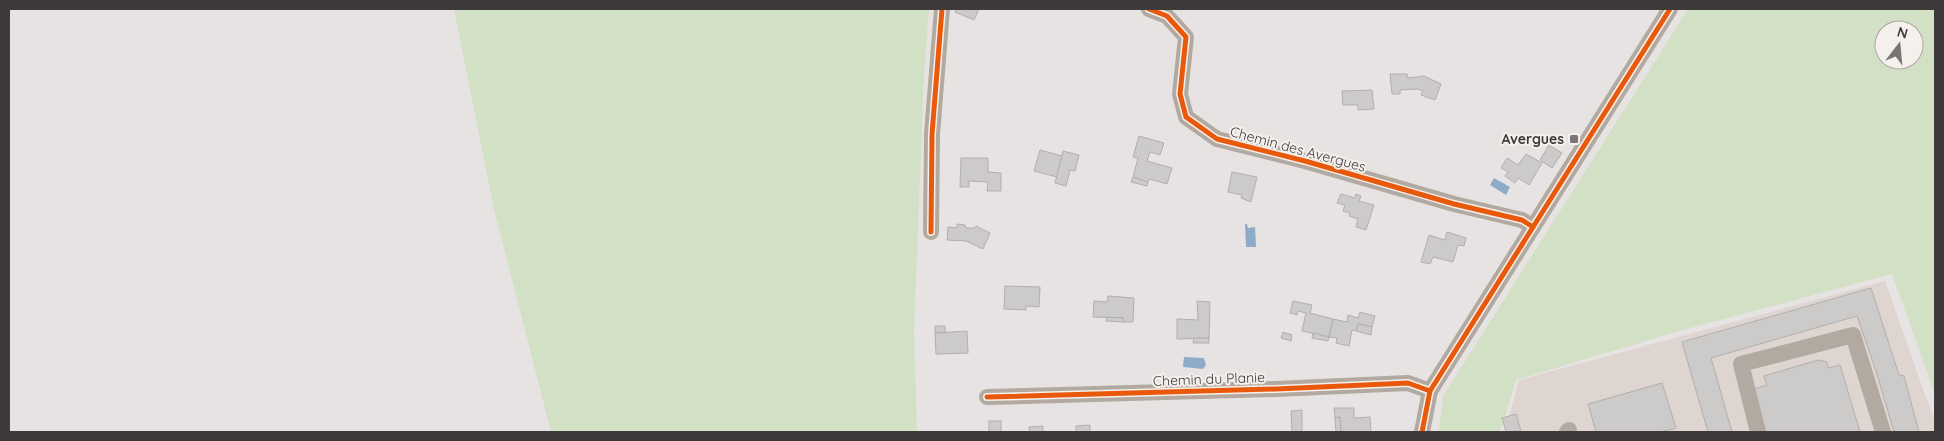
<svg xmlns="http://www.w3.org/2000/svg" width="1944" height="441" viewBox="0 0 1944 441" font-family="Quicksand,sans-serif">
	<rect width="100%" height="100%" fill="#e7e3e2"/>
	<!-- built -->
	<polygon fill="#ded4d0" points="1885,281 1935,423 1935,432 1505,432 1519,380"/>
	<!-- green -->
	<g fill="#d2e0c5" fill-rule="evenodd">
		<polygon points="454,9 929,9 924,75 914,333 917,432 551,432 494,209"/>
		<path d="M1688,9H1935V394L1892,274L1679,331L1516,380L1500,432H1439L1443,396ZM1884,30H1914V60H1884Z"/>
	</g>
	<!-- water -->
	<g fill="#8eacc7">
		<polygon points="1494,178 1510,187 1506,195 1490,185"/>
		<polygon points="1245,224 1247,224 1248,228 1255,227 1256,247 1246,247"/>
		<polygon points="1184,357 1204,358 1206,365 1203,369 1183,367"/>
	</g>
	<!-- building -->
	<g fill="#cdcbca" stroke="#b1afae">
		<polygon points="956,9 979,9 974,20 955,12"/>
		<polygon points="1390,74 1407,74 1408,78 1424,76 1441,84 1435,100 1421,95 1423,91 1417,89 1400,90 1400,94 1392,94"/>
		<polygon points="1372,90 1374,109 1358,110 1358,105 1343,105 1342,91"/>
		<polygon points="1139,136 1164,143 1160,155 1150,152 1147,161 1172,168 1167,184 1149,179 1148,182 1133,177 1138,158 1133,157"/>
		<polygon points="1549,145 1562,153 1552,168 1540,160"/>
		<polygon points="1040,150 1062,156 1057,177 1034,171"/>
		<polygon points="1063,151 1079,155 1075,171 1070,170 1066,186 1055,183"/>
		<polygon points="1526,154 1542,163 1529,185 1518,178 1515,183 1505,176 1508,172 1501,168 1507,158 1518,165"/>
		<polygon points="961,158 988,158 988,172 1001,173 1001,191 987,191 988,182 969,181 969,187 960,187"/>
		<polygon points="1232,172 1257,177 1251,202 1241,198 1242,195 1228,192"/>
		<polygon points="1133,177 1148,182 1147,186 1131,182"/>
		<polygon points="1341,194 1355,198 1356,194 1361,196 1359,201 1374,205 1366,230 1356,227 1358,219 1349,216 1350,213 1343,211 1345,205 1337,203"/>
		<polygon points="957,224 965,225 966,228 975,228 976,226 990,233 983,249 966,241 947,240 948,227 957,228"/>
		<polygon points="1447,232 1466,238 1464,246 1458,245 1453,262 1433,257 1430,264 1421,262 1429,235 1445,240"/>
		<polygon points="1005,286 1040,287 1039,307 1026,306 1026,310 1004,309"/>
		<polygon points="1871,288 1899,375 1904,376 1919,432 1894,432 1876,371 1857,316 1711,358 1732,432 1708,432 1682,342"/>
		<polygon points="1108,296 1134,298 1133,322 1123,322 1123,318 1093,317 1094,301 1107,302"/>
		<polygon points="1197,301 1210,302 1209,338 1177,339 1177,319 1198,320"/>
		<polygon points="1293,301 1312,305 1310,313 1333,319 1329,337 1302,331 1306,313 1298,311 1297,315 1290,313"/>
		<polygon points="1360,312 1375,316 1372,327 1358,324 1356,331 1352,330 1349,346 1336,343 1337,338 1329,337 1333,319 1347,322 1348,315 1358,318"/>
		<polygon points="1107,317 1123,318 1123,322 1106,321"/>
		<polygon points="1358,324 1372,327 1371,335 1356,331"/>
		<polygon points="935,326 945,326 945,332 935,333"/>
		<polygon points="967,331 968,353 936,354 935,333"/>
		<polygon points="1283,332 1292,335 1291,341 1281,338"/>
		<polygon points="1313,333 1329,337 1328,341 1312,338"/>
		<polygon points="1194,338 1209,338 1209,343 1193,343"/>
		<polygon points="1818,360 1827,362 1828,368 1840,365 1860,432 1766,432 1753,389 1767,385 1764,376"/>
		<polygon points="1662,383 1676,428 1661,432 1596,432 1588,404"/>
		<polygon points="1334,408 1354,408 1354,418 1370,417 1371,432 1341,432 1340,417 1335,418"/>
		<polygon points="1302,410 1302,432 1292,432 1291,411"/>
		<polygon points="1516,414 1521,431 1506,432 1502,418"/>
		<polygon points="1340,417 1341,432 1336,432 1335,418"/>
		<rect x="989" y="421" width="12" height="11"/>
		<polygon points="1090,425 1090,432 1076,432 1076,426"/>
		<polygon points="1043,426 1043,432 1030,432 1029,427"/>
	</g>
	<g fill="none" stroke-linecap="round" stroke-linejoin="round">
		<!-- minor -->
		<g stroke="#b2aaa1" stroke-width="16">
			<polyline points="1149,9 1167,16 1186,37 1180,94 1186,117 1217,139 1305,161 1454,204 1522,220 1533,227"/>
			<polyline points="931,232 932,134 942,9"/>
			<polyline points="987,397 1276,389 1408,383 1430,391"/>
			<polyline points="1422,432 1430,391 1670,9"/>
			<polyline points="1567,432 1569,430"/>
			<polyline points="1758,432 1741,364 1853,335 1883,432"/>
		</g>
		<!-- cycleway casing -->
		<g stroke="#f6f0ed" stroke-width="8">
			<g id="cycleway">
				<polyline points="1149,9 1167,16 1186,37 1180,94 1186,117 1217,139 1305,161 1454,204 1522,220 1533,227"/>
				<polyline points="931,232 932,134 942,9"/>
				<polyline points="987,397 1276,389 1408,383 1430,391"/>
				<polyline points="1422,432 1430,391 1670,9"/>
			</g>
		</g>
		<!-- cycleway -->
		<use href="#cycleway" stroke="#e8590c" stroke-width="5"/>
	</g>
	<!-- markers -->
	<rect fill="#787574" stroke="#f6f0ed" stroke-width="2" x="1569" y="134" width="10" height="10" rx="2.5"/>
	<g text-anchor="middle" stroke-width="4" stroke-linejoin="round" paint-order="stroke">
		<!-- poi labels -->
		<g font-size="14" font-weight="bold" fill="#3d3a39" stroke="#f6f0ed" text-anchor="end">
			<text x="1564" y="144">Avergues</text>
		</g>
		<!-- street labels -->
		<g font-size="14" fill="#3d3a39" stroke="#f6f0ed">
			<text transform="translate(1298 149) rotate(15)" y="5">Chemin des Avergues</text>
			<text transform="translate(1209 379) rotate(-2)" y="5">Chemin du Planie</text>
		</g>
	</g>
	<!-- border -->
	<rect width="1944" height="441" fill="none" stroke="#3d3a39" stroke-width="20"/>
	<!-- north arrow -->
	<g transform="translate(1899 45) rotate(16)"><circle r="24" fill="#f6f0ed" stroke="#aca7a5"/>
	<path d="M0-4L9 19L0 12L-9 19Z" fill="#787574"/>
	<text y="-8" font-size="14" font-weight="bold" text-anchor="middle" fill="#3d3a39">N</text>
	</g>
</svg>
